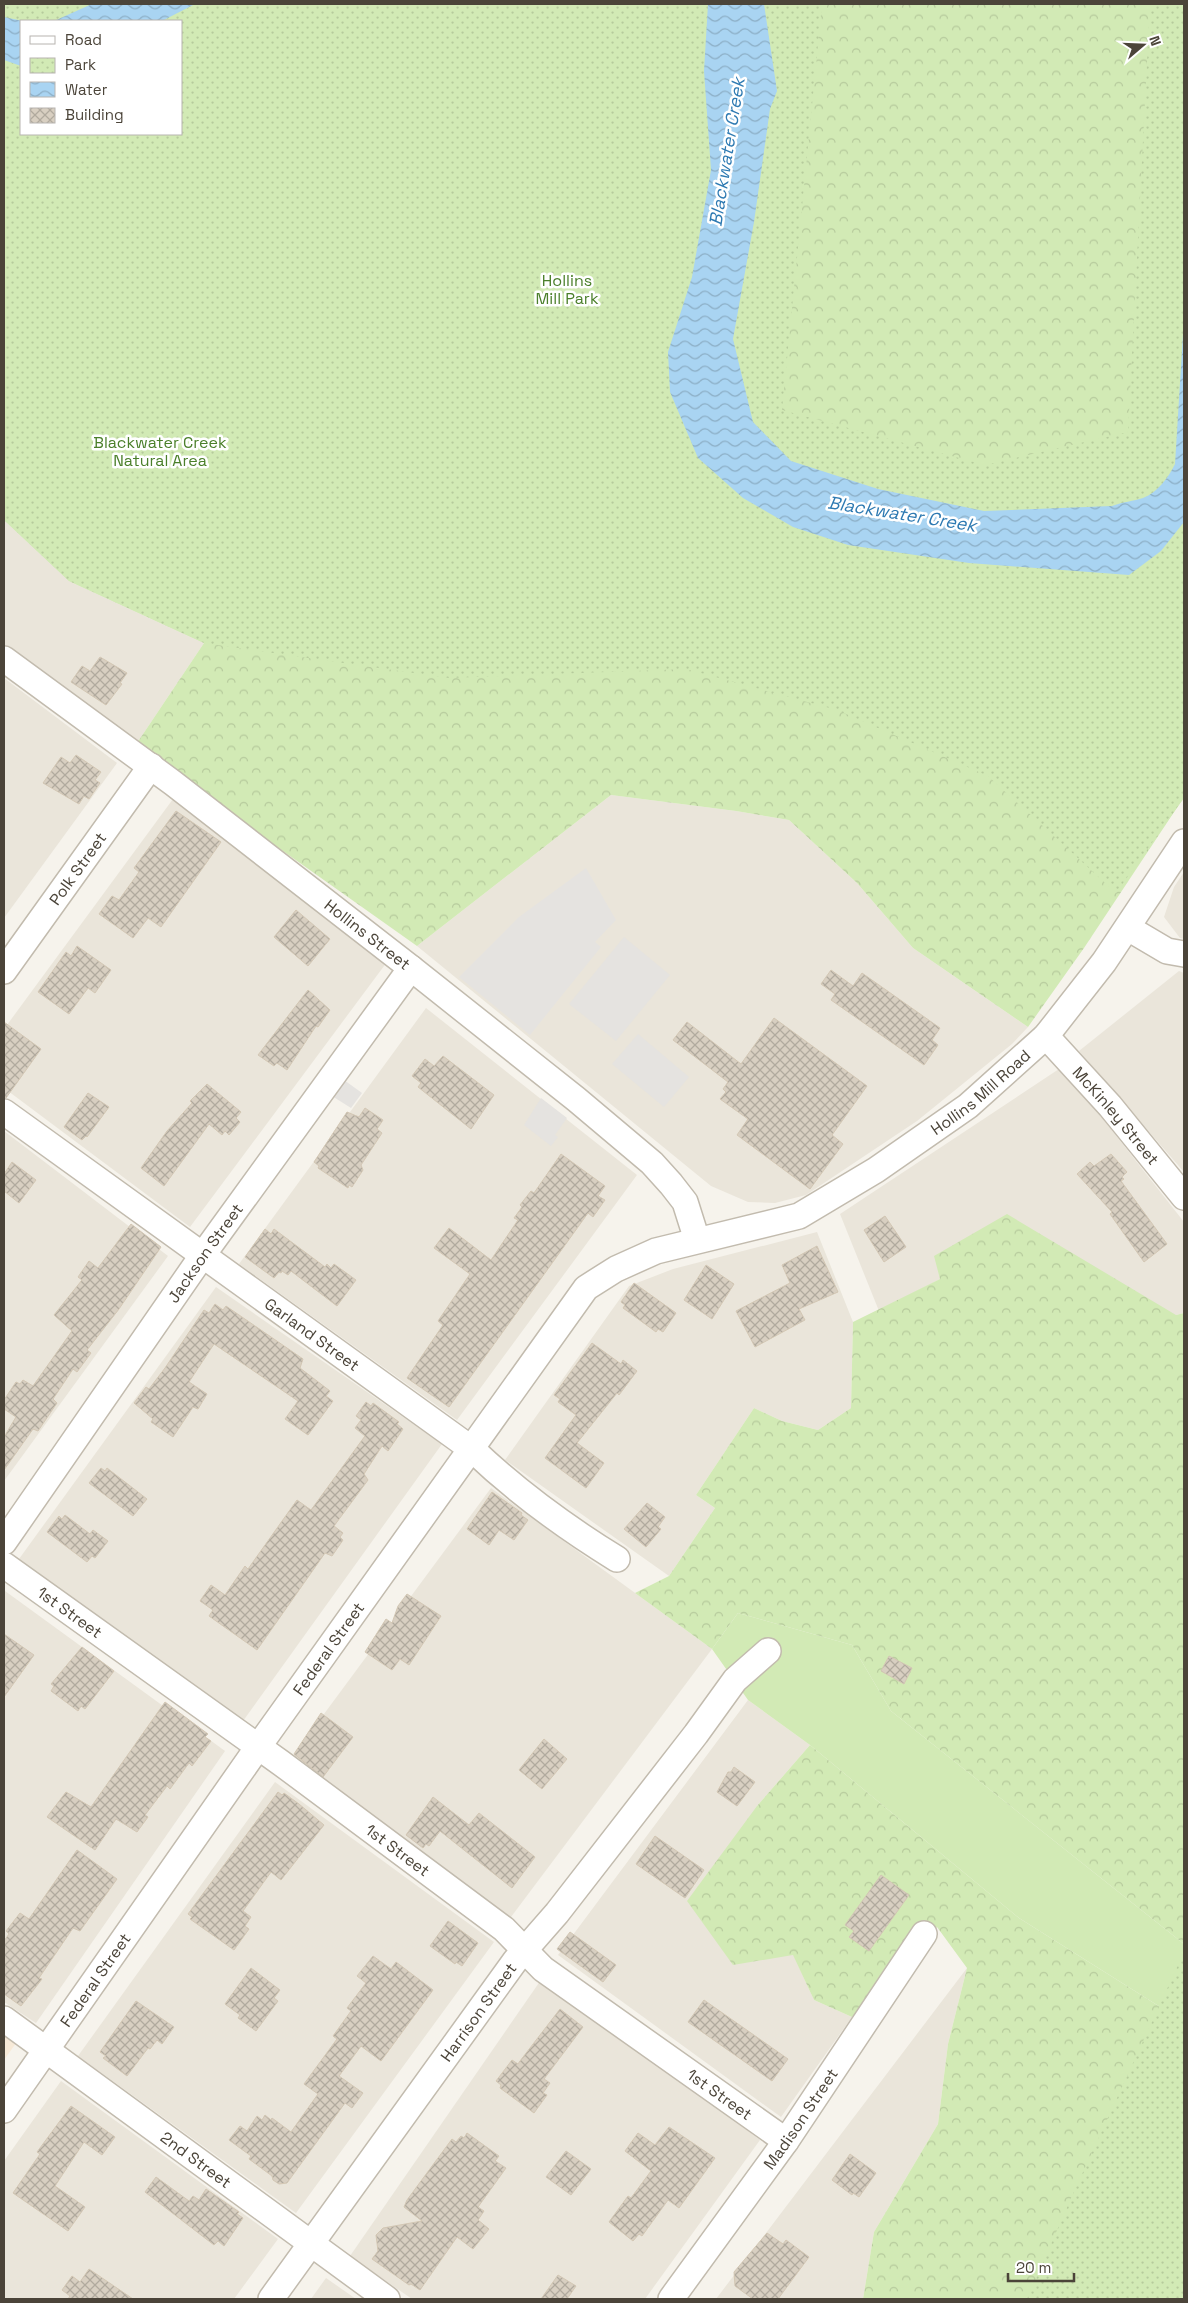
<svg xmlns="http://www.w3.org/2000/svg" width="1188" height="2303" viewBox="0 0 1188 2303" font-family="'Space Grotesk',sans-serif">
	<defs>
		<pattern id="forest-crowns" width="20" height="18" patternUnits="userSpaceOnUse" patternTransform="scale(1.25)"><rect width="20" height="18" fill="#d2eab5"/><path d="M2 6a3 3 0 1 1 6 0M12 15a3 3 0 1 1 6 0" fill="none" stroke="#b6ca9c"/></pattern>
		<pattern id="park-dots" width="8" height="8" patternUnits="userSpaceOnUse" patternTransform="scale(1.25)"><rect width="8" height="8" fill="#d2eab5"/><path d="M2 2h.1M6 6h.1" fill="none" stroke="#b6ca9c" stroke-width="1.8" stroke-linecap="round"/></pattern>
		<pattern id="water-waves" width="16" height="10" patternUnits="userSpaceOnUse" patternTransform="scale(1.25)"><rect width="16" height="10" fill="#a9d4f2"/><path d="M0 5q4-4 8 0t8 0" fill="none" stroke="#8caec5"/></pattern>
		<pattern id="building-cross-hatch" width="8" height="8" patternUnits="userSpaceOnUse" patternTransform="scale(1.25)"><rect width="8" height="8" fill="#d8cfc1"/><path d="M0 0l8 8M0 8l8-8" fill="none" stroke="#b1aa9e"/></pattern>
	</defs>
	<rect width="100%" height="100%" fill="#f6f3ec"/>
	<!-- residential -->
	<g fill="#eae5da">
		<polygon points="4,520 69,581 204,643 135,746 4,648"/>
		<polygon points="4,678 117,763 4,918"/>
		<polygon points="611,795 736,811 789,820 857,883 913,948 1028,1027 1012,1044 917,1121 806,1195 775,1203 748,1202 711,1186 417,946"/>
		<polygon points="173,799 387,962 190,1227 4,1088 4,1029"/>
		<polygon points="1184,872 1184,939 1180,938 1164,917 1174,887"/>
		<polygon points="1179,971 1184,973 1184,1172 1079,1051"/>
		<polygon points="426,1008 637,1175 457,1420 239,1264"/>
		<polygon points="1062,1067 1184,1222 1184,1313 1176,1315 940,1279 879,1311 840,1214"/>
		<polygon points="4,1131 168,1256 4,1481"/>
		<polygon points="817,1232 853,1322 851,1408 818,1430 782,1421 754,1408 696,1495 715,1508 669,1576 505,1460 629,1286 673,1269"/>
		<polygon points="216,1287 442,1444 243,1721 19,1559"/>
		<polygon points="491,1488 712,1649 511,1917 290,1760"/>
		<polygon points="5,1591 225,1751 36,2023 4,2002"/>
		<polygon points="748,1700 810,1745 757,1806 793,1954 814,2000 852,2017 781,2117 558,1955"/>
		<polygon points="275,1782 494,1942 296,2213 78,2056"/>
		<polygon points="967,1968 948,2044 938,2124 874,2232 863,2299 716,2299"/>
		<polygon points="543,1977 760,2140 645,2299 412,2299 350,2256"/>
		<polygon points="61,2081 278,2239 234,2299 4,2299 4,2161"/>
		<polygon points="326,2278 356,2299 311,2299"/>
	</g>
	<!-- commercial -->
	<polygon fill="#f7ead8" points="4,2028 19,2039 4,2060"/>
	<!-- grass -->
	<polygon fill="#d2eab5" points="738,1613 852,1645 891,1711 1184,1944 1184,2022 1019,1918 810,1745 748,1700 712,1649"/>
	<!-- forest -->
	<g fill="url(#forest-crowns)">
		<polygon points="195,4 541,240 1184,797 1084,948 1028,1027 913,948 857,883 789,820 736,811 611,795 417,946 135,746 204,643 69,581 4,520 4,60 21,134 181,134 181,21"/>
		<polygon points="764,4 1184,4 1143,498 753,422"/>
		<polygon points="1007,1214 1176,1315 1184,1313 1184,1944 891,1711 852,1645 738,1613 712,1649 635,1593 669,1576 715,1508 696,1495 754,1408 782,1421 818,1430 851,1408 853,1322 940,1279 934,1256"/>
		<polygon points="810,1745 1019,1918 1184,2022 1184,2299 863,2299 874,2232 938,2124 948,2044 967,1968 937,1927 852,2017 814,2000 793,1955 733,1965 687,1901 757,1806"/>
	</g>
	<!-- park -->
	<g fill="url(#park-dots)" fill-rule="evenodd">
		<path d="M4,4H822L782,410L985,465L1128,432L1150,4H1184V798L1116,893L988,776L837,710L686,669L449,678L204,643L69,581L4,520ZM21,21H181V134H21Z"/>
		<polygon points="1184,1952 1184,2299 1027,2299 1072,2196"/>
	</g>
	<!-- parking -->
	<g fill="#e5e3e0">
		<polygon points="586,868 616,920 595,942 601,947 530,1035 459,977 519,917"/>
		<polygon points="624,937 670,975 616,1041 569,1004"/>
		<polygon points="638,1034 689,1077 664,1107 612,1064"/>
		<polygon points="344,1080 362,1093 351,1108 332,1096"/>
		<polygon points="541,1098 567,1118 555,1135 558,1137 551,1146 524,1125"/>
	</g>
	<!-- water -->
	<g fill="url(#water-waves)">
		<polygon points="92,4 195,4 162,21 54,21"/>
		<path d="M708,4H764L777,91L770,109L754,222L733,339L753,422L791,461L878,489L984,511L1112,506C1122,502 1134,501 1143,498C1158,492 1168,478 1175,464L1184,318V522L1161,551L1129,575L969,563L848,545L793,527L743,498L698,458L670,392L668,352L692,277L711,170L704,71Z"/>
		<polygon points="4,17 23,21 21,21 21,66 4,60"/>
	</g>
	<!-- building -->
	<g fill="url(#building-cross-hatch)" stroke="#d3c7b4">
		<polygon points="100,657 127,673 120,683 122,684 106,705 71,682 82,666 90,671"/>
		<polygon points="76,755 101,772 95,780 100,783 89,799 84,796 79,804 43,783 61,757 70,763"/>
		<polygon points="176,811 221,842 161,927 148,918 133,938 99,914 112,896 119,900 139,872 134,868"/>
		<polygon points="296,910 330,939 308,966 274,937"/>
		<polygon points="77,946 111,970 95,993 88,988 69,1014 38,992 66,952 71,956"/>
		<polygon points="831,970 853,986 862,973 940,1028 932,1040 938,1045 924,1065 831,1000 835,994 821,984"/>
		<polygon points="308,990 330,1010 318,1027 316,1026 287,1070 277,1063 274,1066 258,1055"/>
		<polygon points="774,1018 867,1086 832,1135 843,1144 810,1189 737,1135 748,1119 720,1099 726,1092 723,1089 728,1082 673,1040 687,1022 741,1064"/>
		<polygon points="4,1022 41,1049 6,1098 4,1098"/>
		<polygon points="443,1056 494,1095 471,1129 418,1087 421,1083 412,1076 425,1059 434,1066"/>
		<polygon points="207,1084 241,1112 236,1118 240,1122 229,1135 225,1131 222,1135 209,1124 164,1186 141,1168 167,1131 192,1103 190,1101"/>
		<polygon points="88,1093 109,1107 87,1137 86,1136 82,1140 64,1127"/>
		<polygon points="365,1108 383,1120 377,1129 382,1133 361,1165 363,1170 352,1187 349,1185 348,1188 318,1168 319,1166 314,1162 347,1112 359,1117"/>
		<polygon points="561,1154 605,1186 598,1196 605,1200 593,1217 588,1213 449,1407 407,1378 443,1325 438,1321 470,1274 434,1248 449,1228 491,1260 518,1220 514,1218 522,1207 520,1205 531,1191 534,1193"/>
		<polygon points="1111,1154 1127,1172 1122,1177 1124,1179 1121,1181 1167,1244 1144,1262 1110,1214 1112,1212 1077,1174 1090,1162 1094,1166"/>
		<polygon points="12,1162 36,1180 19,1203 4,1191 4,1174"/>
		<polygon points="885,1216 906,1247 884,1262 864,1230"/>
		<polygon points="131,1224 161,1247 119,1309 87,1350 91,1353 77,1372 73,1369 53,1399 57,1403 38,1431 33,1429 4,1470 4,1437 16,1417 4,1409 4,1400 16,1382 20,1384 23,1380 33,1386 72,1331 54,1315 82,1280 78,1277 89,1261 98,1268"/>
		<polygon points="265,1229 271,1234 274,1229 325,1267 327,1264 331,1268 334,1264 356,1280 337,1306 291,1271 288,1275 282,1271 281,1273 279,1272 274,1278 245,1257"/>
		<polygon points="817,1246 838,1292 799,1309 805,1320 755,1347 736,1311 790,1283 782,1265"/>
		<polygon points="706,1265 734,1284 712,1319 684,1300"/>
		<polygon points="634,1283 676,1313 663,1332 658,1329 656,1332 623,1308 625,1305 621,1302"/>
		<polygon points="215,1304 223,1310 226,1306 303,1359 300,1368 330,1391 326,1396 333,1401 308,1435 285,1419 298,1401 214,1344 189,1382 207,1394 198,1409 193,1407 173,1437 151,1422 153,1419 134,1403 146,1387 149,1389 165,1368 204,1310 209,1313"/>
		<polygon points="592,1343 621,1364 623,1360 637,1371 619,1395 617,1393 577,1443 604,1463 586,1488 545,1458 576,1415 558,1402 560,1399 554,1395"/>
		<polygon points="366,1402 371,1406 373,1403 399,1422 397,1424 403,1429 388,1451 382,1446 364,1474 368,1480 334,1526 343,1533 340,1537 343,1540 332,1556 325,1553 257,1650 209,1616 213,1610 200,1601 211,1585 225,1595 245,1566 248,1569 297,1500 311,1510 365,1436 355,1428 361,1420 356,1416"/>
		<polygon points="101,1468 105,1471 107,1468 147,1499 133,1516 89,1483"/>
		<polygon points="492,1492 522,1513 521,1515 528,1520 514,1540 499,1530 489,1545 467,1529"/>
		<polygon points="647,1503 665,1517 658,1527 661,1529 646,1547 624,1529"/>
		<polygon points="65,1515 90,1534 93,1530 108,1541 95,1558 92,1556 87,1562 47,1532 59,1516 62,1519"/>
		<polygon points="407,1594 441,1616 409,1665 400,1659 392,1670 365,1652 386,1619 392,1623 398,1606"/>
		<polygon points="4,1634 34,1655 4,1697"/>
		<polygon points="82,1647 114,1671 85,1709 81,1706 78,1711 51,1691 54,1686 51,1684"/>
		<polygon points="889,1656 912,1668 904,1684 881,1671"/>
		<polygon points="165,1702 208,1734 205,1737 211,1741 192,1766 189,1763 170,1789 167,1786 145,1815 148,1817 137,1832 116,1819 95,1850 47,1817 66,1792 91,1807"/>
		<polygon points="321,1713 353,1737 323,1777 294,1754"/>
		<polygon points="544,1739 567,1759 542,1789 519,1770"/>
		<polygon points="734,1767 755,1782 737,1806 717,1792 728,1772 731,1772"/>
		<polygon points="278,1792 282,1795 284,1793 299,1804 324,1825 281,1880 271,1872 243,1911 251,1917 245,1926 249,1929 234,1950 190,1919 192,1917 188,1914"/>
		<polygon points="433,1797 469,1825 479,1813 535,1857 512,1888 440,1831 429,1846 426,1844 423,1848 406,1835"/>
		<polygon points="655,1836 704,1870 685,1898 636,1864"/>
		<polygon points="77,1850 117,1879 80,1931 73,1928 39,1978 42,1979 21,2006 4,1994 4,1941 9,1934 6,1931 20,1913 29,1919"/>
		<polygon points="881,1875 909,1895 869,1951 849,1937 854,1931 845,1925"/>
		<polygon points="448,1921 478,1943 462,1966 456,1962 455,1964 430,1946"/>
		<polygon points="570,1932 616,1965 603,1982 557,1949"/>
		<polygon points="373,1956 391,1969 396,1962 433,1990 381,2061 361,2046 339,2076 363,2093 352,2108 345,2103 287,2183 279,2184 273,2180 272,2176 249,2159 251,2156 229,2140 240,2126 247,2131 257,2116 262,2120 265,2115 271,2120 272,2118 291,2132 318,2094 304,2084 337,2039 333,2036 351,2011 347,2008 366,1983 357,1976"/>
		<polygon points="251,1968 280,1990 274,1998 278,2001 256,2031 238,2018 240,2015 225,2004"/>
		<polygon points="704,2000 788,2059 772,2081 688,2022"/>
		<polygon points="136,2001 174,2027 162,2044 157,2040 150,2049 148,2048 127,2076 103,2058 106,2056 100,2052"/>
		<polygon points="560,2009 583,2027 544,2079 550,2083 543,2093 547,2095 534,2113 500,2088 501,2085 496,2081 512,2060 518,2064 520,2061"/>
		<polygon points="71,2106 115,2137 102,2155 84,2142 55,2186 85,2207 68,2231 13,2193 40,2154 37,2152"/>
		<polygon points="669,2127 715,2158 679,2208 668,2200 642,2236 639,2234 633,2241 609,2222 628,2196 631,2198 651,2171 625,2151 638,2133 655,2145"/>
		<polygon points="467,2133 499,2156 495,2161 506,2168 478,2207 484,2211 478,2220 489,2229 473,2249 457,2237 420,2290 411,2284 409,2285 372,2259 378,2251 376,2235 383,2228 422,2221 404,2207 407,2200 452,2139 456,2142 461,2136 464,2138"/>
		<polygon points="566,2151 591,2169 571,2195 546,2177"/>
		<polygon points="850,2154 876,2173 859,2197 853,2193 852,2195 832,2180"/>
		<polygon points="156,2177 189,2201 193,2196 199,2200 206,2189 239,2212 237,2214 243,2218 224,2246 218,2241 214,2245 145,2192"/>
		<polygon points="767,2233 783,2244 786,2240 809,2257 778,2299 753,2299 735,2286 734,2272"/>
		<polygon points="89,2269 133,2299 68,2299 70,2296 62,2290 72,2276 80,2282"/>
		<polygon points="558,2275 576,2286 567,2299 541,2299"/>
	</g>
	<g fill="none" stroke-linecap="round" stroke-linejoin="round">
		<!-- minor casing -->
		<g stroke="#c2bbae" stroke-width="28">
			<g id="minor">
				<path id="s1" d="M4,659L173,783L411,968L576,1099L652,1163L671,1184L685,1202L697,1240"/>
				<polyline points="1128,928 1167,951 1184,954"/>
				<path id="s2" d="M4,971L151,766"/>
				<path id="s3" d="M1046,1036L1110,1106L1184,1197"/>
				<path id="s4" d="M4,1112L473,1450C517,1492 565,1527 617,1559"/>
				<path id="s5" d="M4,1542L202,1256L411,968"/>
				<path id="s6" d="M4,1565L281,1763L504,1929L543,1969L786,2141"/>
				<path id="s7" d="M4,2019L387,2299"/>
				<path id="s8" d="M4,2110L258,1747L586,1288L616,1269L656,1251L799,1216L876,1170L968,1106L1046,1036L1104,962L1184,842"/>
				<path id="s9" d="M271,2299L515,1961L557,1913L696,1734L735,1680L768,1651"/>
				<path id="s10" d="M671,2299L786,2141L924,1934"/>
			</g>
		</g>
		<!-- minor -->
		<use href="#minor" stroke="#fff" stroke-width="25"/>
	</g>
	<g text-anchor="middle" stroke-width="5" stroke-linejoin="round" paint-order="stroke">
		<!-- park labels -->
		<g font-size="16" fill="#4a7f2a" stroke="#fff">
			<text x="567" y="286">Hollins<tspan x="567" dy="18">Mill Park</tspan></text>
			<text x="160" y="448">Blackwater Creek<tspan x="160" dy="18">Natural Area</tspan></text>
		</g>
		<!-- street labels -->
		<g font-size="16" fill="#4b4439" stroke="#fff">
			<text dy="6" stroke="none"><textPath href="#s2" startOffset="126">Polk Street</textPath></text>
			<text dy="6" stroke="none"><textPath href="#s1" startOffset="456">Hollins Street</textPath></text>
			<text dy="6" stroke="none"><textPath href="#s8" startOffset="1454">Hollins Mill Road</textPath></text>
			<text dy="6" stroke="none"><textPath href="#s3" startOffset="106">McKinley Street</textPath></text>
			<text dy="6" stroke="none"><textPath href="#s5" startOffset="352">Jackson Street</textPath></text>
			<text dy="6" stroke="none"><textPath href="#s4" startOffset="380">Garland Street</textPath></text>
			<text dy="6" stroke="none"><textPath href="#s6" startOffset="81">1st Street</textPath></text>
			<text dy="6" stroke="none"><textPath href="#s8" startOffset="564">Federal Street</textPath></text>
			<text dy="6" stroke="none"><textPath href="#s6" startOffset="486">1st Street</textPath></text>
			<text dy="6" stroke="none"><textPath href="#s8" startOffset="159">Federal Street</textPath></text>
			<text dy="6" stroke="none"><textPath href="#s9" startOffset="354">Harrison Street</textPath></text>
			<text dy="6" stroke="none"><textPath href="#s6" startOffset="891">1st Street</textPath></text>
			<text dy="6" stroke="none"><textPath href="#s10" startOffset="222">Madison Street</textPath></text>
			<text dy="6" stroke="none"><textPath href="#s7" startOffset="238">2nd Street</textPath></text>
		</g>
		<!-- water labels -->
		<g font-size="18" font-style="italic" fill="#2e7ab2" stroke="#fff">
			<text transform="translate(727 152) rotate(-81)" y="6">Blackwater Creek</text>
			<text transform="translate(902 514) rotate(9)" y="6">Blackwater Creek</text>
		</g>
	</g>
	<!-- border -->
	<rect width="1188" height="2303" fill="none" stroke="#4b4439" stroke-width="10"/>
	<!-- legend -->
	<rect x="20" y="20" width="162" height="115" fill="#ffffff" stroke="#b7b4b0"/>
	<rect x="30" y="36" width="25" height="8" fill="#ffffff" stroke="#b7b4b0"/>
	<text x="65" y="45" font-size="15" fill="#4b4439">Road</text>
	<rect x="30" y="58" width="25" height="15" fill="url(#park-dots)" stroke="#b7b4b0"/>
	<text x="65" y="70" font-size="15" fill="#4b4439">Park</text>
	<rect x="30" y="82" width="25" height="15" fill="url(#water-waves)" stroke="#b7b4b0"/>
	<text x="65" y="95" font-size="15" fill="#4b4439">Water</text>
	<rect x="30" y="108" width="25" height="15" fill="url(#building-cross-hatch)" stroke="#b7b4b0"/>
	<text x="65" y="120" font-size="15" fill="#4b4439">Building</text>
	<!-- north arrow -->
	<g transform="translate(1143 45) rotate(71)" stroke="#ffffff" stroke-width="4" paint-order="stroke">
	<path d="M0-4L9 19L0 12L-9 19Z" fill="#4b4439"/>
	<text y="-8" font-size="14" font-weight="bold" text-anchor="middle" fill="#4b4439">N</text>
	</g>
	<!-- scale -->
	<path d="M1008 2273v8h66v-8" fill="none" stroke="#4b4439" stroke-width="2.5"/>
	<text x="1016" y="2273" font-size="15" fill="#4b4439" stroke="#ffffff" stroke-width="4" paint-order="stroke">20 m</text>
</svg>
